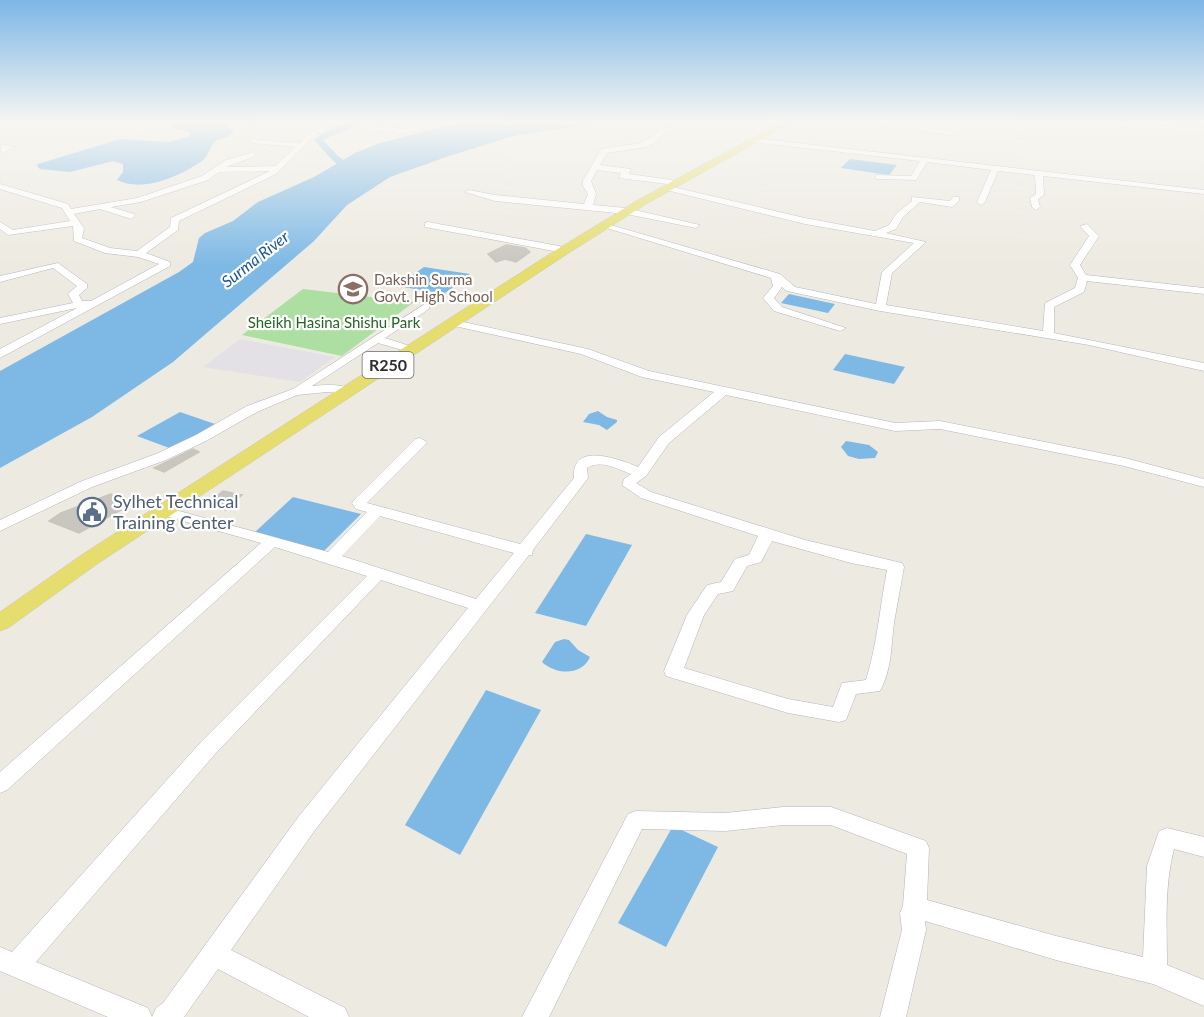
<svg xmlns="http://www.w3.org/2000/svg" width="1204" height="1017" viewBox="0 0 1204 1017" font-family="Lato,sans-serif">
	<rect width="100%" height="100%" fill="#edeae1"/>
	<!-- industrial -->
	<polygon fill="#e3e0e6" points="240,339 335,357 300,382 203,367"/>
	<!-- green -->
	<polygon fill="#addea2" points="303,289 414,302 342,356 242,335"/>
	<!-- water -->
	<g fill="#7eb9e5">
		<path d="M169,123H228L227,126L232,129L233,133C228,138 221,138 216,141C209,146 209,156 202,161C180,176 143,193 117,180L123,172V164L113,161L70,172L40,169L37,166L38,164L120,139L169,142L189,136L190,132L172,127Z"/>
		<polygon points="457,123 598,123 513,136 449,156 390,177 347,205 314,241 173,362 92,417 0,468 0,371 179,272 193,262 199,238 205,233 233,221 258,202 314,177 355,153 380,143"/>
		<polygon points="850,159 897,165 889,175 841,168"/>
		<polygon points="424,267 470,274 444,294 397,286"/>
		<polygon points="789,294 835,304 828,313 781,303"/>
		<polygon points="845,354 905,367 894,384 833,370"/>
		<polygon points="598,411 607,417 617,420 617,422 607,430 599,425 583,422 589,414"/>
		<polygon points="180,412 215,424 172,449 137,436"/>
		<polygon points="846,441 869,445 878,452 875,458 859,459 848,456 841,447"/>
		<polygon points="293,497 361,514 324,551 255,532"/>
		<polygon points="586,534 632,545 586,626 535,613"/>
		<path d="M564,639L569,640L578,650L590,657C582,676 556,675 542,662L555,642Z"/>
		<polygon points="486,690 541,710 460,855 405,825"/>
		<polygon points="673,826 718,847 666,947 618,923"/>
	</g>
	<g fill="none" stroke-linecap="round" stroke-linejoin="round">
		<!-- river -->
		<path fill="#7eb9e5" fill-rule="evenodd" d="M347,123H361L323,140L338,156L363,174V178C348,179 323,151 314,139L338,125Z"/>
	</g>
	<!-- building -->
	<g fill="#c9c6c0" stroke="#c8c6ba" stroke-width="1.5">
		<polygon points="506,245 525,248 530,252 516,262 505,259 496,262 488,254"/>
		<polygon points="193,449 199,452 164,472 154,468"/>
		<polygon points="223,491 242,495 226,510 206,505"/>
		<polygon points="111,494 121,510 79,533 49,521 61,513"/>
	</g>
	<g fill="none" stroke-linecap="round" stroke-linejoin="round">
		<!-- minor casing -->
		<g stroke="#b4b4bf" stroke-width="1">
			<g id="minor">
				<polygon points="11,123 10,124 0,128 0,124"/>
				<polygon points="135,123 145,123 150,126 140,131 137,129 141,126"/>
				<polygon points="250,123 274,123 253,126"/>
				<path d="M330,123H338L315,135L276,174L179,221L178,230L146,253L170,262V266L0,358V349L77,308L0,324V318L73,303L68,294L77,286L53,268L0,282V276L58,263L87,284V288L79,295L82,301H91L159,264L138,257L105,253L74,241L73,226L8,235L0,229V222L13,230L70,221L62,208L0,189V184L68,204L71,209L137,198L202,176L226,160L253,152L256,156L226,167L275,166L296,147L252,143L249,139L300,143L311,133ZM270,171L171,218L170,227L137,251L110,248L82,238L84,228L74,214L100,209L131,219L135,216L134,214L111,207L141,202L208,180L219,172Z"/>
				<polygon points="361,123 368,123 366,126 406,129 428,123 439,123 398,135 395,132 358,129"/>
				<polygon points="680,123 690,123 664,132 655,143 646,147 607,153 600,165 631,169 629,174 672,180 676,185 673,187 805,218 875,231 889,225 896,214 912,201 912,197 950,201 953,197 959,197 959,201 952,207 920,202 903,217 896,229 886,233 926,242 892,273 886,305 1043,331 1045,303 1075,288 1078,278 1070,265 1089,236 1080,226 1087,224 1099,236 1080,265 1086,275 1204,288 1204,294 1087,281 1084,292 1054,307 1054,333 1204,363 1204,371 1089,345 880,311 787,291 782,287 774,298 782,307 846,328 840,331 774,311 763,298 773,286 771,278 600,226 607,224 780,274 795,287 876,304 882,272 914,243 805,224 666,190 662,188 669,186 667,184 619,178 621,173 597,170 591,181 596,194 593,205 626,208 700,225 696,228 626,214 495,201 465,192 469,190 495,195 584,204 588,194 583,186 583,181 601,149 641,143 649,139 660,130"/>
				<polygon points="878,123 896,123 949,131 963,123 971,123 950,135"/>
				<polygon points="1107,123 1204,128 1204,132 1110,125"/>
				<polygon points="754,138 1204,190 1204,194 1043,176 1044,195 1038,199 1040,207 1036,210 1032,207 1030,198 1036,194 1035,175 998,171 985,202 981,205 977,202 991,170 927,162 916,180 879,179 876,179 876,175 911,176 920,161 751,142"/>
				<polygon points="0,144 15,147 0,154 2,148"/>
				<polygon points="428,222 559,246 564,249 559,252 425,227 425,223"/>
				<path d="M425,304L429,305V309L385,338L410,346V350L406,351L378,343L312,386C325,385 343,383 353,391L351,394L327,392L297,395L257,412L206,441L166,460L92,487L0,531V520L82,481L156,454L196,435L247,406L293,389Z"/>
				<path d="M454,320L588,349L649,371L895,423L940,421L1125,458L1204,479V487L1124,466L940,429L895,431L726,395L669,443L646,476L636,483L651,492L805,540L902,563L904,567C901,586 897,604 894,623C891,646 892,669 880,691L856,694L846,720L839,722L788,713L666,676L664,671L687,615L707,585L721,582L735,559L749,555L758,536L641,498L622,485L624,479L631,474C618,469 600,459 587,468L588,478L533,550L532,555H529L315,830L231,950L345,1008L349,1017H309L218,969L184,1017H152L156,1008L163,1003L299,816L468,608L381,580L215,754L36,962L148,1008L152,1017H108L0,971V947L12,952L201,742L367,576L275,547L7,790L0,793V772L261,543L151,512L148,509L151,506H161L328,552L367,512L356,509L352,503L354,500L415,439L420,438L427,442L425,445L367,503L520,544L574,478C571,441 619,459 638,467L659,437L714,392L642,377L581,354L450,325L448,323ZM380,516L514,553L476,599L342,556ZM772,541L851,563L887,570C880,606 877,645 866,680L842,683L833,707L788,699L684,668L704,615L718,594L733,591L747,566L761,562Z"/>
				<path d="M783,807H831L926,841L929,848L927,900L1056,936L1143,957L1147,866L1159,831L1167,828L1204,837V857L1174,849C1164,887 1167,927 1167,965L1204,980V1006L1153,984L1056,960L925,921L926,930L906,1017H880L902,930L900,913L903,906L907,854L831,825H783L725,831L642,829L549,1017H522L628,814L636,811L725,813Z"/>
			</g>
		</g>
		<!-- major casing -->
		<g stroke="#c8c8c8" stroke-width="1">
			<polygon id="major" points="780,123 791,123 646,204 564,256 97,564 8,628 0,631 0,612 83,554 556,250 638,200"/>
		</g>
		<!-- minor -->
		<use href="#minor" fill="#fff" fill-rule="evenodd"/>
		<!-- major -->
		<use href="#major" fill="#e5dd6d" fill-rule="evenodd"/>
	</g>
	<!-- sky -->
	<linearGradient id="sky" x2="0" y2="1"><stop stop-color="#7db6e7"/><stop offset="0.46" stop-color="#f7f6f2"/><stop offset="1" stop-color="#f7f6f2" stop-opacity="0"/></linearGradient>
	<rect width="1204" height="265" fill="url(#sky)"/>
	<!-- icons -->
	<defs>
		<g id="school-ring" transform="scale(1.5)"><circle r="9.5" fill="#fff" stroke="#8d6e63" stroke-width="1.5"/><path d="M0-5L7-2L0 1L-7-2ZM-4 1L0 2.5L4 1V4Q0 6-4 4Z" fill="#8d6e63"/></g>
		<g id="civic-ring" transform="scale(1.5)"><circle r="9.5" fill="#fff" stroke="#5c6f8a" stroke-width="1.5"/><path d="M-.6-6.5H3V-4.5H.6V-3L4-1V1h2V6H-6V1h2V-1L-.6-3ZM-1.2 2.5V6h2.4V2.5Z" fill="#5c6f8a"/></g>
	</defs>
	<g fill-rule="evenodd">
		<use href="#school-ring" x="353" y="289"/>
		<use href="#civic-ring" x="92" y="512"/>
	</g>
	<g text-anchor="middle" stroke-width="4.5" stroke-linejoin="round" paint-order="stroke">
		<!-- far-education labels -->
		<g font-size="15" fill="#785e54" stroke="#fff" text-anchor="start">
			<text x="374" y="285">Dakshin Surma<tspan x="374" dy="17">Govt. High School</tspan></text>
		</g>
		<!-- far-park labels -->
		<g font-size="15" fill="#256522" stroke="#fff">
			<text x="334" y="328">Sheikh Hasina Shishu Park</text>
		</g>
		<!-- far-water labels -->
		<g font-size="16" font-style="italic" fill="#1a5694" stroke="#fff">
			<text transform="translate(255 259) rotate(-38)" y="6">Surma River</text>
		</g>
		<!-- shield labels -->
		<rect fill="#fff" stroke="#6c6c6c" stroke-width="1.5" x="362.5" y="352" width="51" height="26" rx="4.5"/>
		<g font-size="16" font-weight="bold" fill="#2d2d2d">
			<text x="388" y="371">R250</text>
		</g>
		<!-- service labels -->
		<g font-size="18" fill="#4e5e75" stroke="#fff" text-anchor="start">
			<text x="113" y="508">Sylhet Technical<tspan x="113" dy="21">Training Center</tspan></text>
		</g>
	</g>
</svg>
